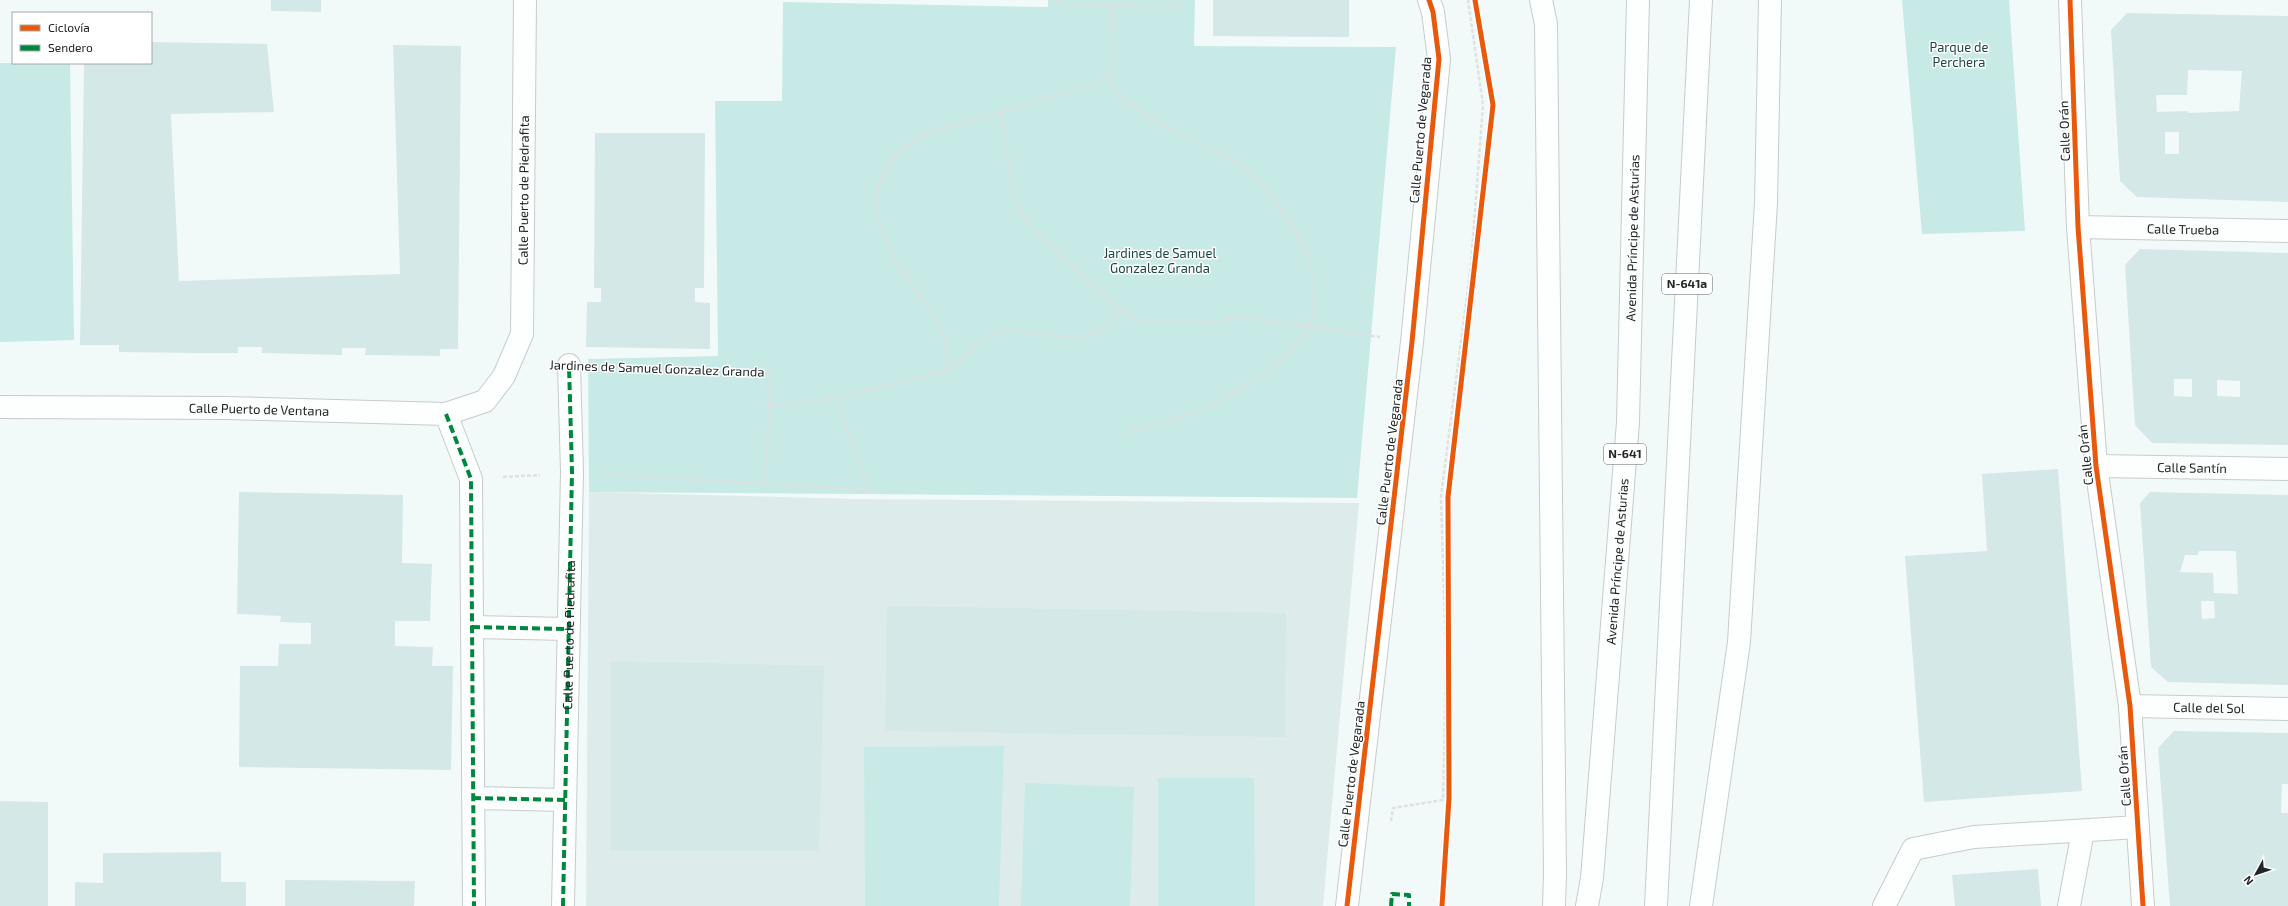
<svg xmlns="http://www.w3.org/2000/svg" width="2288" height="906" viewBox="0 0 2288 906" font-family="'Exo 2',sans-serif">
	<rect width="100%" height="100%" fill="#f2faf9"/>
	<!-- built -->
	<polygon fill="#ddecea" points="589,492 857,499 1359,503 1323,906 586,906"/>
	<!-- green -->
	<g fill="#c7eae6">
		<polygon points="1048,0 1195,0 1194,46 1396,47 1357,498 589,492 588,359 718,356 715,101 782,101 783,2 1048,7"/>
		<polygon points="1902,0 2009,0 2025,231 1922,234"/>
		<polygon points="0,63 70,63 74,340 0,342"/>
		<polygon points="1004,746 999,906 865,906 864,747"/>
		<polygon points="1158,778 1254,778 1255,906 1158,906"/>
		<polygon points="1025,783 1134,787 1130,906 1021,906"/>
	</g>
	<!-- building -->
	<g fill="#d3e8e7" fill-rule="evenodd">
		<polygon points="271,0 321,0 321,12 271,11"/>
		<polygon points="1213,0 1349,0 1349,37 1213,36"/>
		<path d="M2127,13L2288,16V202L2137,197L2120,181L2111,30ZM2188,70L2242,71L2239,111L2188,113L2187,111L2157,112L2156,95H2187ZM2165,132H2179V154H2165Z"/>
		<polygon points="151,42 267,44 274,112 171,114 179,281 400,274 393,45 461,46 458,349 440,349 440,356 365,355 366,348 342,348 342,355 262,353 262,347 238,347 238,353 194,353 119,352 119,345 80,345 84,63 151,63"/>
		<polygon points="595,133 705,133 704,288 695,288 695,302 710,303 710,349 586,347 587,302 601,302 601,288 594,288"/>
		<path d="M2140,249L2288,253V445L2152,443L2135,425L2125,265ZM2174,379H2192V397L2174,396ZM2217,380L2240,381V397L2217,396Z"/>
		<polygon points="2058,469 2082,791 1924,802 1905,556 1987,551 1982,474"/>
		<polygon points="239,492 403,495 402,563 432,564 430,621 395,621 395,646 433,647 432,666 453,666 451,770 239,767 240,666 278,666 279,644 311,644 311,623 280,622 281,616 237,614"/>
		<path d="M2150,492L2288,495V685L2168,682L2151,667L2140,503ZM2199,551H2236L2238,594L2214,593L2213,573L2180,572L2185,555H2198ZM2201,601H2214L2215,618L2202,619Z"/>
		<polygon points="887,606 1286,613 1285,737 885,731"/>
		<polygon points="611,661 824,666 819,851 611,851"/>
		<polygon points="2174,731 2288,733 2288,784 2282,784 2281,813 2288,813 2288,906 2170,906 2158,748"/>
		<polygon points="0,801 48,802 48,906 0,906"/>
		<polygon points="221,852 221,882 246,882 246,906 75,906 75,882 103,883 103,853"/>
		<polygon points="2038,869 2041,906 1955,906 1952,875"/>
		<polygon points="285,880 415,881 414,906 285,906"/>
	</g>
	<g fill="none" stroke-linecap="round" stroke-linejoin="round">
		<!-- minor casing -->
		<g stroke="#c6cccb" stroke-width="24">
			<g id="minor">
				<polyline points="2070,0 2078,227 2096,466 2130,706 2143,906"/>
				<path id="s1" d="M2078,227L2288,231"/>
				<path id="s2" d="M0,407L224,408L446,414L485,401L504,376L522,334L525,0"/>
				<polyline points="446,414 471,479 474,906"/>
				<path id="s3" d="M2096,466L2288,469"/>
				<polyline points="472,627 568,629"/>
				<path id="s4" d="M2130,706L2288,709"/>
				<polyline points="473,798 565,800"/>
				<polyline points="563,906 572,472 569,365"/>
				<polyline points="1347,906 1412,342 1439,59 1433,12 1429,0"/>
				<polyline points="1884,906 1913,849 1974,837 2138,827"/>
				<polyline points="2069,906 2083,831"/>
			</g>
		</g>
		<!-- highway casing -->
		<g stroke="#c6cccb" stroke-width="24">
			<g id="highway">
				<polyline points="1541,0 1546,24 1555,874 1554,906"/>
				<path id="s5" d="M1587,906L1592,878L1628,422L1638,0"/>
				<polyline points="1656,906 1701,0"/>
				<polyline points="1701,906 1739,642 1766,203 1770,0"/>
			</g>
		</g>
		<!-- path -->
		<g stroke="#dfe1e1" stroke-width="2.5" stroke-dasharray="4 2" stroke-linecap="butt">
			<polyline points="1058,0 1058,4 1180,7 1180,0"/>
			<path d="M1112,6L1110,74C1111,78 1111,83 1112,86C1126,114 1211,145 1239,165C1266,185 1294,222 1305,253C1308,260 1312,268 1314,276C1316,290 1315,314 1308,327C1290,365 1235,395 1197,411C1175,421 1149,426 1125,433"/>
			<polyline points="1001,112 1013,194 1024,218 1034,231 1122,312 1144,322 1209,322 1244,317 1380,337"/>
			<polyline points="600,366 770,372 766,484"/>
			<path d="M947,371C947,363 948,352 946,344C938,314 915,291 899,266C867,213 866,167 924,134L1095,84L1110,74"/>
			<polyline points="769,406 836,398 947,371 965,358 983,338 1004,330 1076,338 1097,333 1122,312"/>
			<polyline points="603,474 869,490 836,398"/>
			<polyline points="503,477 540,475"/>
			<polyline points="1391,821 1393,808 1443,800 1446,665 1441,496 1471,264 1483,105 1468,0"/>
		</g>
		<!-- minor -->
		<use href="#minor" stroke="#fdfefe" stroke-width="22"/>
		<!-- highway -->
		<use href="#highway" stroke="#fdfefe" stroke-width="22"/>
		<!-- quiet -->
		<g stroke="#00873e" stroke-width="4" stroke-dasharray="8 4" stroke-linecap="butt">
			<polyline points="446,414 471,479 474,906"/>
			<polyline points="472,627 568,629"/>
			<polyline points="473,798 565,800"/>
			<path id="s6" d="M563,906L572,472L569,365"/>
			<polyline points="1391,906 1392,894 1409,895 1409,906"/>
		</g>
		<!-- cycleway casing -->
		<g stroke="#fff" stroke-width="8">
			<g id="cycleway">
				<polyline points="2070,0 2078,227 2096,466 2130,706 2143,906"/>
				<polyline points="1347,906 1412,342 1439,59 1433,12 1429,0"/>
				<polyline points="1442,906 1449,798 1448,497 1493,105 1475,0"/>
			</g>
		</g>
		<!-- cycleway -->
		<use href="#cycleway" stroke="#e8590c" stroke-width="5"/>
	</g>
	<g text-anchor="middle" stroke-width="3" stroke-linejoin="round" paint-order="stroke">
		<!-- shield labels -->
		<g fill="#fff" stroke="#636766" stroke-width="1">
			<rect x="1662" y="274" width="50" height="20" rx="3"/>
			<rect x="1604" y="444" width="42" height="20" rx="3"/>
		</g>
		<g font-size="12" font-weight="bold" fill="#202625">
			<text x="1687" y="288">N-641a</text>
			<text x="1625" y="458">N-641</text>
		</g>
		<!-- park labels -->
		<g font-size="13" fill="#1a4643" stroke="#fff">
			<text x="1959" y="52">Parque de<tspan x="1959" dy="15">Perchera</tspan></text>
			<text x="1160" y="258">Jardines de Samuel<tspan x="1160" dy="15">Gonzalez Granda</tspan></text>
		</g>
		<!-- street labels -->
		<g font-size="13" fill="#202625" stroke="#fff">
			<text transform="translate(1420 130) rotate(-85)" y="5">Calle Puerto de Vegarada</text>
			<text transform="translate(2064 131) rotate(-92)" y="5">Calle Orán</text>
			<text dy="5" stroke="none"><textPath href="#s2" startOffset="708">Calle Puerto de Piedrafita</textPath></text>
			<text dy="5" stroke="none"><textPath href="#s1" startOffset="105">Calle Trueba</textPath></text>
			<text dy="5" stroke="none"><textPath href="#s5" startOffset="670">Avenida Príncipe de Asturias</textPath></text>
			<text transform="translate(657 368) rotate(2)" y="5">Jardines de Samuel Gonzalez Granda</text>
			<text dy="5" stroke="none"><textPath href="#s2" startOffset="259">Calle Puerto de Ventana</textPath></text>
			<text transform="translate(1389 452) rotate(-83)" y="5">Calle Puerto de Vegarada</text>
			<text transform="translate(2085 455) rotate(-96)" y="5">Calle Orán</text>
			<text dy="5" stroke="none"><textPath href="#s3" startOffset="96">Calle Santín</textPath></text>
			<text dy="5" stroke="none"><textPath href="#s5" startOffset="346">Avenida Príncipe de Asturias</textPath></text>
			<text dy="5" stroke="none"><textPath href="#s6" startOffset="271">Calle Puerto de Piedrafita</textPath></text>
			<text dy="5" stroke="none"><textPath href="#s4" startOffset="79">Calle del Sol</textPath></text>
			<text transform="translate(1351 774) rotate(-83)" y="5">Calle Puerto de Vegarada</text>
			<text transform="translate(2124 776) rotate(-94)" y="5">Calle Orán</text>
		</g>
	</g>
	<!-- legend -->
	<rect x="12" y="12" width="140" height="52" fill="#ffffff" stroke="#a6a8a8"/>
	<rect x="20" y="25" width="20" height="6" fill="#e8590c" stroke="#a6a8a8"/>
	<text x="48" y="32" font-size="12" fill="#202625">Ciclovía</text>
	<rect x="20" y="45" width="20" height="6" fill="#00873e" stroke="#a6a8a8"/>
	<text x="48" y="52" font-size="12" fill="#202625">Sendero</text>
	<!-- north arrow -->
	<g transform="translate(2256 874) rotate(230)" stroke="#ffffff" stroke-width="3" paint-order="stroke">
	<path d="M0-3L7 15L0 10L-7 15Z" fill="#202625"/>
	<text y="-6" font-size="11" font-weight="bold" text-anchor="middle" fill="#202625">N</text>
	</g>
</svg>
